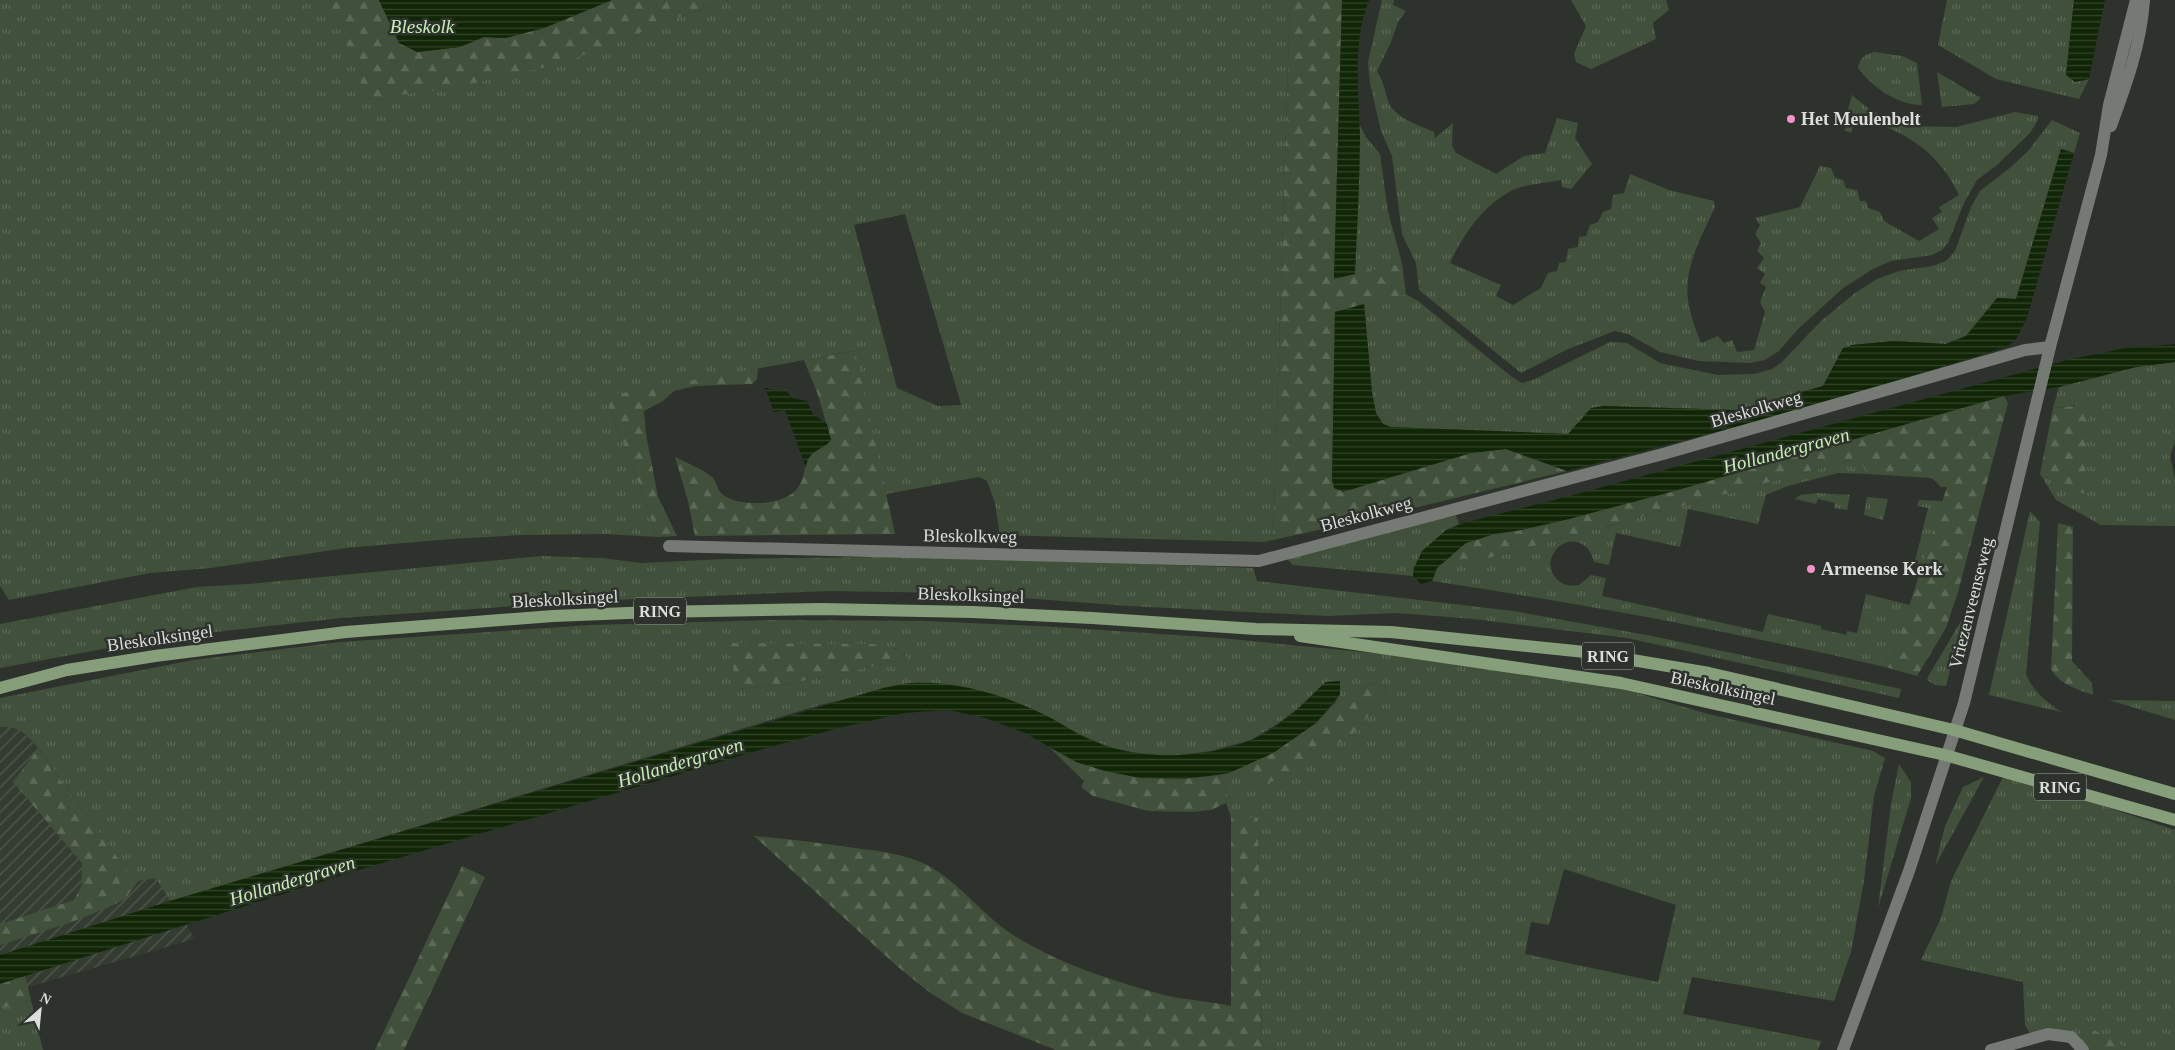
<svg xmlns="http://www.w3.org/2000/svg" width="2175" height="1050" viewBox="0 0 2175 1050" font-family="'Times New Roman',serif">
	<defs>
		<pattern id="industrial-furrows" width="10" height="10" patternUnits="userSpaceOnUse" patternTransform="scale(1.25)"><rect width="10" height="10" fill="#343c31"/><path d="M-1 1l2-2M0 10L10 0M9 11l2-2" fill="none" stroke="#51584e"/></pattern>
		<pattern id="grass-tufts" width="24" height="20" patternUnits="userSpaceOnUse" patternTransform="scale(1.25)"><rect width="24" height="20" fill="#41503a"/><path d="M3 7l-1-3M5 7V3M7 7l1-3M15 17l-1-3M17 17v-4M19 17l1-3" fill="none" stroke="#5c6956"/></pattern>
		<pattern id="forest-firs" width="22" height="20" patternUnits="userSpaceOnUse" patternTransform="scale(1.25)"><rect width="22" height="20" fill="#41503a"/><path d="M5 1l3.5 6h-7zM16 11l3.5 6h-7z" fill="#5c6956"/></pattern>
		<pattern id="water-rules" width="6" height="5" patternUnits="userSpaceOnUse" patternTransform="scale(1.25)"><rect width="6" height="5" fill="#112606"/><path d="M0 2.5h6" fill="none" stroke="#33452a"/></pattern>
	</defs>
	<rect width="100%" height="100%" fill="#2e322c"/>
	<!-- industrial -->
	<polygon fill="url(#industrial-furrows)" points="70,696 194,939 0,995 0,711"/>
	<!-- grass -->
	<g fill="url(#grass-tufts)" fill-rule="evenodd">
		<path d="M0,0H329L368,99L671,20L729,0H1290L1273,540L1264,542L1000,535L995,503L987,481L979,477L886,494L854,351L602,397L608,405L644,497L657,537L606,534L521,535L451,539L346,548L211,568L150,573L9,600L0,586ZM905,214L961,404V405L938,406L897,388L854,225Z"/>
		<path d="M1382,0H1394L1393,5L1406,11L1398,22L1391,42L1377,71C1383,81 1385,90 1388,101C1394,118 1419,125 1434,132L1435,138L1453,123L1452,146L1456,153L1496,174L1524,156L1545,153L1557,118L1578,123L1575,138L1592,164L1571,189L1562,187L1561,180C1547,183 1528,184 1515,189C1485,203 1464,233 1450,263L1501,285L1496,296L1513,305L1541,288L1548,273L1557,271L1559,263L1566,262L1568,249L1578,247L1579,237L1586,236L1590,225L1598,222L1603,212L1611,209L1613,195L1624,193L1630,174L1669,190L1714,201L1715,207C1700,240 1680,273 1690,310C1692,321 1697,332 1701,343L1718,336L1724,343L1732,340L1737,352L1754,350L1765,312L1760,302L1766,287L1760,283L1765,274L1757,268L1764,258L1757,251L1761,243L1755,234L1760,225L1755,218L1800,207L1820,166L1831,168L1835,178L1843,180L1846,188L1857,190L1860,201H1866L1868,208L1880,212L1884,221L1919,241L1939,229L1932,218L1942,212L1939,207L1959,195C1937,149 1903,130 1856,117L1851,133L1844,130L1848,126L1844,123L1852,95L1870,110L1907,126L1956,127L2015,112L2038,116V120L2030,133L1997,165L1977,180L1964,203L1948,243L1942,250L1932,255L1891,261L1871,270L1842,289L1798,329L1779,351L1765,360L1749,363L1699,361L1660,352L1628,334L1615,331L1568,349L1521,373L1419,290L1416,263L1402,234L1392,156L1381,131L1370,83L1368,62Z"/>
		<polygon points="1571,0 1666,0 1669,10 1653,23 1656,39 1591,69 1576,62 1574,54 1586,26"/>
		<polygon points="1947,0 2074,0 2066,75 2082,81 2089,79 2079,99 1996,79 1938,45"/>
		<path d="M1874,52L1902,56L1917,63L1922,105C1897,105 1872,87 1858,68C1860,58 1864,55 1874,52Z"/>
		<polygon points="1937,72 1981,98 1974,104 1942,107"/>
		<polygon points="2052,120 2080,133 2074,153 2061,149 2016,299 1997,298 1966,336 1945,344 1894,341 1852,345 1843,349 1823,386 1737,410 1603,406 1591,409 1568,434 1390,427 1383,424 1376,413 1372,393 1364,304 1406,294 1418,301 1512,377 1522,383 1535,379 1610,342 1627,343 1660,363 1718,375 1754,374 1772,369 1782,362 1820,322 1855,293 1877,279 1899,271 1932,266 1946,261 1955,251 1971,207 1980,191 2011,167 2029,150"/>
		<polygon points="1359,123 1366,137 1380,154 1388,212 1402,263 1355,274"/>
		<polygon points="2175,362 2175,442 2170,456 2175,479 2175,526 2101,525 2056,500 2040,474 2084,494 2085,408 2075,405 2053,408 2059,387 2136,367"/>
		<path d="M1859,458L1867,474L1838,473L1788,486L1766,495L1758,524L1688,509L1680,547L1616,533L1609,565L1594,562C1588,533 1554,536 1550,564C1552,580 1564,588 1579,585L1591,575L1606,578L1602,596L1763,632L1768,614L1821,626V629L1846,635L1847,631L1857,633L1866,594L1910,605L1894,654L1888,659L1885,667C1735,632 1584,604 1432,581L1437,568L1448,558L1472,565L1481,560Z"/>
		<polygon points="1817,493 1850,495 1847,510 1834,508 1835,503 1818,499 1816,504 1795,499 1800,495"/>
		<polygon points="1867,497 1888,499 1883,520 1864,515"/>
		<polygon points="1919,500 1943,501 1922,567 1914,565 1928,508 1917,506"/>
		<path d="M2030,511L2040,522L2026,674C2033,692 2046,701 2061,712L1989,695Z"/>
		<polygon points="1453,514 1456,516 1459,524 1446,530 1414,568 1413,576 1293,565 1287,559"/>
		<polygon points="542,556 601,558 642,563 725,559 946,556 1253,568 1257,581 1513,611 1652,636 1901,689 1899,698 1627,638 1474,619 1396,613 1328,616 1129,606 955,593 830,591 589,601 341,618 163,638 0,668 0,624 197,587 248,584"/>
		<polygon points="1964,616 1946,686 1935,685 1927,680 1929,675"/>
		<path d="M769,620L927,621L1057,627L1220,638L1384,654L1620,688L1708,714L1873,751L1885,758L1874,796L1864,881L1851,952L1834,1001L1692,977L1683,1014L1821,1041L1818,1050H1276L1262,1045L1258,819L1231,817L1226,803L1228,802L1227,790L1219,775L1229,773L1244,766L1259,787L1354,733L1380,702L1389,687L1371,684L1335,703L1340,694V681L1326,682L1297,709L1277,724L1251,740L1211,751L1172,756L1142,754L1112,748L1080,735L911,683L820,705L170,901L156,878L138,881L128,872L35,744C25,733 16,725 0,727V698L193,660L340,642L591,625ZM894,648L904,654L907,659L783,685L739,689ZM1564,869L1676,905L1658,982L1525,954L1531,922L1549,925Z"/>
		<polygon points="2109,700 2175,701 2175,720"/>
		<polygon points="1899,764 1911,782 1911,798 1878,908 1891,804"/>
		<polygon points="2005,773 2175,830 2175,1050 2131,1050 2079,1042 2064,1035 2035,1042 2025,1025 2023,982 1921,960 1941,918 1951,881"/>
		<polygon points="1984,777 1935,866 1945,826 1963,787"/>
		<polygon points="31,1000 43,1050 0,1050 0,1009"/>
	</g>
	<!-- forest -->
	<g fill="url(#forest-firs)">
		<polygon points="329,0 379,0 399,42 417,52 460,47 484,37 505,38 544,28 612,0 729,0 671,20 563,63 452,88 367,99"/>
		<polygon points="1290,0 1342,0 1334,278 1402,263 1406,294 1335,312 1332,480 1471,453 1506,449 1567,471 1368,519 1273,540"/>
		<path d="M855,351L895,534L695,536L688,501L675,457C687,463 702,469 712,477C717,481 717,490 722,494C737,507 779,506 794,492C807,481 803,462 810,454C816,448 824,448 831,440L818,395L804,360Z"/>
		<polygon points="758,368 757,379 752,384 695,386 674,391 663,401 644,411 646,434 658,497 677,536 657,537 644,497 608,405 601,397"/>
		<polygon points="2004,396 2008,403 1958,592 1946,628 1917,676 1885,667 1888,659 1894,654 1947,487 1941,487 1932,478 1867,474 1859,458 1481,560 1472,566 1448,558 1466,543 1494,534 1521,530 1565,520"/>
		<polygon points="2083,405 2085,408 2089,408 2084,494 2040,474 2053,408"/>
		<path d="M2058,523L2073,527L2072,661L2092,683L2093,695C2077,689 2060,685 2051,669Z"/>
		<path d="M726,643L871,644C884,646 900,647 908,659L783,685L739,689Z"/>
		<polygon points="1371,684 1389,687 1380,702 1354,733 1289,774 1259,787 1244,766 1273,753 1316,723 1335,703"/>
		<path d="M1050,748C1106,777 1157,783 1219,775L1227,790L1228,802L1211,810L1191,812L1148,811L1093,796L1081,787L1084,781Z"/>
		<polygon points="38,749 128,872 138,881 125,899 109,907 72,922 0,945 0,924 74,900 82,885 82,863 13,782"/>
		<path d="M1231,817L1258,818L1262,1045L1276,1050H1056L962,1013L929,992L898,967L754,836C788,839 822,843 855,848C879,851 903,854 925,864C962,883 986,921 1023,941C1066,966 1116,982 1164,995C1185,1000 1209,1001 1231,1006Z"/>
		<polygon points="462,866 485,877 404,1050 375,1050"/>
		<polygon points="25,975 31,1000 0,1009 0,984"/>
		<polygon points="2088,1027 2129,1049 2131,1050 2090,1050 2079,1042"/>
	</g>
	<!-- water -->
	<g fill="url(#water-rules)">
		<polygon points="379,0 612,0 544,28 505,38 484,37 460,47 417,52 399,43"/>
		<path d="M1342,0H1369C1352,43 1359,91 1360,136C1360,182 1357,228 1355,274L1334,279Z"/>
		<polygon points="2074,0 2105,0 2089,79 2075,82 2066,75"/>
		<polygon points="2061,149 2074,153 2027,318 2016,339 2007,347 1804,409 1567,471 1506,449 1471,453 1343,492 1334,488 1332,480 1335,312 1364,304 1372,393 1376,413 1383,424 1391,427 1568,434 1591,408 1603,406 1737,410 1823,386 1843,348 1852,345 1894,341 1946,344 1966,336 1997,298 2016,299"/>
		<polygon points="2175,344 2175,362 2136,367 2059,387 2004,396 1671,492 1565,520 1521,530 1494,534 1466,543 1437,568 1432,581 1421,584 1413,576 1414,568 1422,551 1446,530 1467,522 1562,498 2067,360 2125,348"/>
		<path d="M765,387L773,391L786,390L792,398L807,401L813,414L827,424L831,440C820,453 809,448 806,468L785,410L774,412Z"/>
		<path d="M1340,681V694L1316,723L1273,753L1229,773L1184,779L1140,778L1105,771L1076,762L1025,733L985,718L948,710L904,713L843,727L770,747L349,873L0,984V955L170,901L883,688C893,686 903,683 913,683C959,681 1004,695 1045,715C1067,726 1088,742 1113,748C1157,760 1209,757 1251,740C1268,733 1285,720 1299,708C1308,700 1316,690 1326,682Z"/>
	</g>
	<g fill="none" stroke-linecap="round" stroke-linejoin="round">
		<!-- minor -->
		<g stroke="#767a74" stroke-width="12">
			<path d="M2111,126C2126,85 2141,44 2144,0"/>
			<polyline points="669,546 1259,561 1663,454 2025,350 2050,347"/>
			<polyline points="1843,1050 1909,871 1964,703 2050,347 2101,155 2109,105 2136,0"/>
			<polyline points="1991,1050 2048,1034 2071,1037 2083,1050"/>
		</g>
		<!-- major -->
		<g stroke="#869f7a" stroke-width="12">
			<polyline points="1300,636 1621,683 1945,755 2175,820"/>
			<polyline points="0,688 67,670 155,656 346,632 553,616 653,612 822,609 973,612 1092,618 1256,629 1391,632 1585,652 1709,673 1954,730 2175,794"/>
		</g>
	</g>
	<!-- markers -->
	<g fill="#f890cb" stroke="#2e322c" stroke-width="2">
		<circle cx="1791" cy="119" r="5"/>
		<circle cx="1811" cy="569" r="5"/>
	</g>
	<g text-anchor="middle" stroke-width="5" stroke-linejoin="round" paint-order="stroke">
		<!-- shield labels -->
		<g fill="#2e322c" stroke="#a7aaa6" stroke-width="1">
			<rect x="634" y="597.5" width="52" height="27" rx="4"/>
			<rect x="1582" y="642.5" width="52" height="27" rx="4"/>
			<rect x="2034" y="773.5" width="52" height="27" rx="4"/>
		</g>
		<g font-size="16" font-weight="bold" fill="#dbdeda">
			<text x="660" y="617">RING</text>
			<text x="1608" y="662">RING</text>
			<text x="2060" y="793">RING</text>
		</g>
		<!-- poi labels -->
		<g font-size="18" font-weight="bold" fill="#dbdeda" stroke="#2e322c" text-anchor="start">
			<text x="1801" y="125">Het Meulenbelt</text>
			<text x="1821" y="575">Armeense Kerk</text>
		</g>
		<!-- street labels -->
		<g font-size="18" fill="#dbdeda" stroke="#2e322c">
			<text transform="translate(1756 409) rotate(-16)" y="6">Bleskolkweg</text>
			<text transform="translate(1366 514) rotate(-15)" y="6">Bleskolkweg</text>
			<text transform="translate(970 536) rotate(1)" y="6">Bleskolkweg</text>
			<text transform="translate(971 595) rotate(2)" y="6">Bleskolksingel</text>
			<text transform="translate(565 599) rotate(-3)" y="6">Bleskolksingel</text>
			<text transform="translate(1971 603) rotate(-76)" y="6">Vriezenveenseweg</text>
			<text transform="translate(160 638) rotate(-8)" y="6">Bleskolksingel</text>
			<text transform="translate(1723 688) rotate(12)" y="6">Bleskolksingel</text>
		</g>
		<!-- water labels -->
		<g font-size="19" font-style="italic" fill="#c7f0b5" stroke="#2e322c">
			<text x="422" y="33">Bleskolk</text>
			<text transform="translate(1786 450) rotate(-15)" y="7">Hollandergraven</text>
			<text transform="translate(680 762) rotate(-17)" y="7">Hollandergraven</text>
			<text transform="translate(292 880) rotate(-17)" y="7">Hollandergraven</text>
		</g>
	</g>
	<!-- north arrow -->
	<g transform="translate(40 1010) rotate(27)" stroke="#2e322c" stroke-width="4" paint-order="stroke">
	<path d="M0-4L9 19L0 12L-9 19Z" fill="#dbdeda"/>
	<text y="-8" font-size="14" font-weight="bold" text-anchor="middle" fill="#dbdeda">N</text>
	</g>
</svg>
